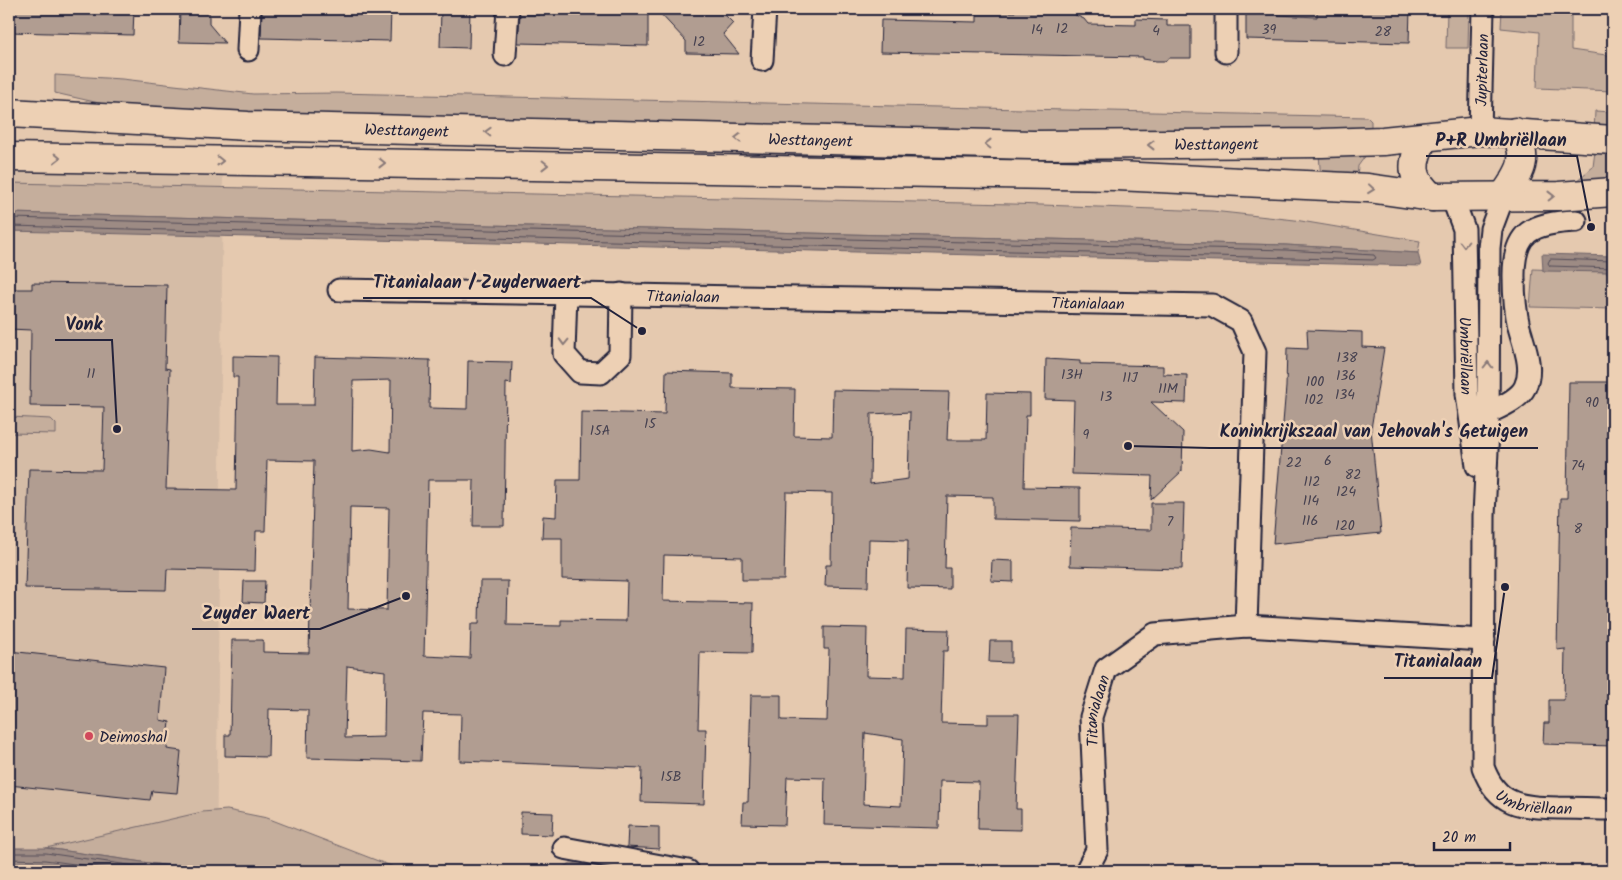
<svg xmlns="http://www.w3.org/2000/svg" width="1622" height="880" viewBox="0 0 1622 880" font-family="Kalam,sans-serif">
	<rect width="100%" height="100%" fill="#e5c9af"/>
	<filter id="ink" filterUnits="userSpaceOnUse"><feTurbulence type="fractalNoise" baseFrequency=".02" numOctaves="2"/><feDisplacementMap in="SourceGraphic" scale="10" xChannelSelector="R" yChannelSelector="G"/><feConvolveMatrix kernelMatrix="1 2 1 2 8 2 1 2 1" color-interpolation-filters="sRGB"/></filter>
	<g filter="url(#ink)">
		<!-- built -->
		<polygon fill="#d5bca6" points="9,170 223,173 216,871 9,871"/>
		<!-- green -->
		<g fill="#c5ae9c" stroke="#74686c">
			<polygon points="1447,9 1469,9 1468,48 1446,48"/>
			<polygon points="1502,9 1571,9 1571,50 1613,56 1613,91 1537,88 1539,32 1501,28"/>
			<polygon points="55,75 122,79 253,94 337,93 1367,117 1371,121 1371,135 1332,139 152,115 55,93"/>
			<polygon points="1595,111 1613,112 1613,133 1594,132"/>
			<polygon points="1369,151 1358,166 1357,179 1321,180 1319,154"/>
			<polygon points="1595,151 1613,151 1613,189 1576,181 1593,167"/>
			<polygon points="9,183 1013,204 1212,211 1295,220 1420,241 1418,253 1286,245 9,213"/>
			<polygon points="1533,269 1613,272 1613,309 1530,307"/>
			<polygon points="10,417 51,419 56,424 56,434 9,433"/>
			<polygon points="227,810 267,818 404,871 204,871 46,848 202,812"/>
			<polygon points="571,863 636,871 555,871"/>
		</g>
		<!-- water -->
		<g fill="#9d8b84" stroke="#6c6167">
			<polygon points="9,213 1286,245 1418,253 1421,266 9,231"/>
			<polygon points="1542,254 1613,256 1613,272 1543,271"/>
			<polygon points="9,848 46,848 204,871 9,871"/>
		</g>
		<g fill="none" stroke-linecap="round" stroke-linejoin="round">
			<!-- shore -->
			<g stroke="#534c58" stroke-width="1">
				<polyline points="9,218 1286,250 1374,255 1376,258 1373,260 9,226"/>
				<polyline points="1613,261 1550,259 1548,263 1550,266 1613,268"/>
				<polyline points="9,853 46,853 170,871"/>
				<polyline points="9,859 45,860 126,871"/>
				<polyline points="9,867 44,867 74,871"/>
			</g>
		</g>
		<!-- building -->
		<g fill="#b19d91" stroke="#22223b" fill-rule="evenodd">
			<polygon points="9,9 134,9 133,35 9,32"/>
			<polygon points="180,9 209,9 209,24 225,43 179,42"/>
			<polygon points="262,9 391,9 390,41 261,38"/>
			<polygon points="441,9 470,9 469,48 440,47"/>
			<polygon points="540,9 648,9 648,46 518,43 520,15 540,15"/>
			<polygon points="656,9 725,9 725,15 733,23 723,34 739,54 686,53 686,41"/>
			<polygon points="1041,9 1063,9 1084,19 1088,24 1136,25 1136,19 1167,20 1167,26 1191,26 1191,58 1169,58 1165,61 1156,61 1143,59 1143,57 880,52 881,20 977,22 977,12 1015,12 1015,10"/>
			<polygon points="1246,9 1278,9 1278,15 1317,17 1317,9 1410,9 1409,43 1246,39"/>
			<path d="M32,283L167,285L165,368L170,369L166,489L236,490L238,377H233V356L277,357L276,405H314L315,357L430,360L429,408L467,409L468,361L512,362L511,384L506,383L504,526H473L474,480H428L424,656L470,658L471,624H479L480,581H508L507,625L561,626V620L626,621L627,581L562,579V538H542L543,516L556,517L557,480H580L581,412L665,414L666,371L732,373V388L795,389L794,436L832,437L833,390L949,392L947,440H986L987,393L1030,394V415H1026L1024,487L1080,488V521L993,519V497L947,496L945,568H950V589L907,588L908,540L869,539L868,587L825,586L826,565H831L832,493L786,492L784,580H742V557L664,555L663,601L753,603L752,653L700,652L698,729H706L704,804L641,802L642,768L460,761L461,714L423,713L421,761L307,758L308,710L269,709L268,757L225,756V735H230L232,640H263V652L309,653L314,461L267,460L265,531H256L255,571L167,569L166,590L25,588L29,469L102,470L104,407L30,406L31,330L9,329V289H32ZM391,380L390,452L371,449L352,451L353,381ZM910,412L908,479L870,484L871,414ZM350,507L389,508L387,610L348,609ZM347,666L385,671L384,737L345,738Z"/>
			<polygon points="1307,330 1362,332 1362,347 1384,348 1371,429 1381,533 1273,544 1286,387 1287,348 1308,349"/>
			<polygon points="1046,359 1080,361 1080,364 1163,366 1163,374 1187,375 1186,403 1151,402 1183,432 1182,471 1151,500 1152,476 1072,474 1074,400 1045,399"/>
			<polygon points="1569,382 1612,382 1613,387 1613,746 1543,744 1544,723 1549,723 1549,700 1564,700 1565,649 1557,650 1560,498 1567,498"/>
			<polygon points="1151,503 1184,503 1182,569 1070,566 1071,528 1151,530"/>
			<polygon points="992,560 1013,561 1013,582 991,581"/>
			<polygon points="244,581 265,581 264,603 243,602"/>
			<path d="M824,627L867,628L866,676L905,677L906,629L949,630L948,651H943L941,723L988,724V714H1019L1016,809H1021V830L978,829L979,782L940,781L939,828L824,825L825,778L787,777L785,825L742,824L743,802H748L751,695H781V720L827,721L829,649H824ZM865,733L903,739L901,806L863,804Z"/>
			<polygon points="990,641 1011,641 1011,663 989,662"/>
			<polygon points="9,651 164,668 160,720 170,722 167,749 181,751 177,793 152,791 150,800 9,785"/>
			<polygon points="521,812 553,813 552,835 521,834"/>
			<polygon points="628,826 659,827 659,849 627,847"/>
		</g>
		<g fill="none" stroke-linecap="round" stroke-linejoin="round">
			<!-- street casing -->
			<g stroke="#22223b" stroke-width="25">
				<g id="street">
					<polyline points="248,50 250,9"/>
					<polyline points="1226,52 1226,9"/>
					<polyline points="505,55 508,9"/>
					<polyline points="762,60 765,9"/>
					<path id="s1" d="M1480,131L1483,9"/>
					<path id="s2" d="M1452,197L1464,229L1467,394L1477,466"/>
					<path id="s3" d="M1503,197L1491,229L1489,248L1488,429L1484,516L1483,767C1497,806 1521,807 1558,808C1576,808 1595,809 1613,809"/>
					<path id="s4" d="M339,290L1212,305L1241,321L1255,352L1246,626"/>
					<polyline points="566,293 564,354 580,372 601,373 620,355 621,294"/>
					<path d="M1488,413C1500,407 1519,400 1525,387C1534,368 1524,346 1519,327C1515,310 1514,295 1514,278C1513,231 1532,223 1576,221"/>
					<polyline points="564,848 688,871"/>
					<path id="s5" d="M1086,871L1097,850L1091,717L1106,669L1155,634L1246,626L1484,640"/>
				</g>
			</g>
			<!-- secondary casing -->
			<g stroke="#22223b" stroke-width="31">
				<g id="secondary">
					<path id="s6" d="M9,113L248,126L1033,145L1322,143L1383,141L1480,131L1613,140"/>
					<path d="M1424,137C1411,162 1409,178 1432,197"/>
					<polyline points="9,157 1117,176 1368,188 1432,197 1559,196 1613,192"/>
					<path d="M1503,197C1520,173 1530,160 1515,132"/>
				</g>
			</g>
			<!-- street -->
			<use href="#street" stroke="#edd0b4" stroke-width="21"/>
			<!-- secondary -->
			<use href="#secondary" stroke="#edd0b4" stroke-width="28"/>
		</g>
		<!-- one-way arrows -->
		<defs><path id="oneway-chevron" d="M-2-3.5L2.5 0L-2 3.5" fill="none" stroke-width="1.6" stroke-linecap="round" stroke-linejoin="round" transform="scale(1.25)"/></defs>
		<g stroke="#887978">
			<use href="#oneway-chevron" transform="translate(488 132) rotate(-178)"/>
			<use href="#oneway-chevron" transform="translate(738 138) rotate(-179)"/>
			<use href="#oneway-chevron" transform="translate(988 144) rotate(-179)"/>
			<use href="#oneway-chevron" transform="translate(1151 145) rotate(-180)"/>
			<use href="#oneway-chevron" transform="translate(57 158) rotate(1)"/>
			<use href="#oneway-chevron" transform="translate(220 161) rotate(1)"/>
			<use href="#oneway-chevron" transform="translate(382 163) rotate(1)"/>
			<use href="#oneway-chevron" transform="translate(545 165) rotate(1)"/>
			<use href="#oneway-chevron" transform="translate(1371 189) rotate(6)"/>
			<use href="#oneway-chevron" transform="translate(1551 196) rotate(-1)"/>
			<use href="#oneway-chevron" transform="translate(1464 244) rotate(90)"/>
			<use href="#oneway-chevron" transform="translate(564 342) rotate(92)"/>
			<use href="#oneway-chevron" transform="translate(1488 365) rotate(-90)"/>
		</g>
	</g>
	<!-- markers -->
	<circle fill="#d1495b" stroke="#edd0b4" stroke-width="2" cx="89" cy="736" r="5"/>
	<g text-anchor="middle" stroke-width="5" stroke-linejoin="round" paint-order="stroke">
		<!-- number labels -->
		<g font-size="14" fill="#464150">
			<text x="1062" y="33">12</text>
			<text x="1037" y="34">14</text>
			<text x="1269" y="34">39</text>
			<text x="1156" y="35">4</text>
			<text x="1383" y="36">28</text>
			<text x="699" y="46">12</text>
			<text x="1347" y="362">138</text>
			<text x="91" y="378">11</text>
			<text x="1072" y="379">13H</text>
			<text x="1346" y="380">136</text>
			<text x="1130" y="382">11J</text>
			<text x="1315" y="386">100</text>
			<text x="1168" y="393">11M</text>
			<text x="1345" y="399">134</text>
			<text x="1106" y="401">13</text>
			<text x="1314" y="404">102</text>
			<text x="1592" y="407">90</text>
			<text x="650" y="428">15</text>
			<text x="600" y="435">15A</text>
			<text x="1086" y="439">9</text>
			<text x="1328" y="465">6</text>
			<text x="1294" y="467">22</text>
			<text x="1578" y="470">74</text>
			<text x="1353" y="479">82</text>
			<text x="1312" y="486">112</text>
			<text x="1346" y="496">124</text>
			<text x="1311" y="505">114</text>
			<text x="1310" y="525">116</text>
			<text x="1170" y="526">7</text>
			<text x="1345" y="530">120</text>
			<text x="1578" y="533">8</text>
			<text x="671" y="781">15B</text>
		</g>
		<!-- street labels -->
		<g font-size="16" fill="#22223b" stroke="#edd0b4">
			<text dy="6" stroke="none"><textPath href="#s1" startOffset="61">Jupiterlaan</textPath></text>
			<text dy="6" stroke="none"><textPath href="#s6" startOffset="398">Westtangent</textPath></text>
			<text dy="6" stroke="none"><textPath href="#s6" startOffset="802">Westtangent</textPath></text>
			<text dy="6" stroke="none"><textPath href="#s6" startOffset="1208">Westtangent</textPath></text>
			<text dy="6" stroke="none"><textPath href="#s4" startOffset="344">Titanialaan</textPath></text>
			<text dy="6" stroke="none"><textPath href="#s4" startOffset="749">Titanialaan</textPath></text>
			<text dy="6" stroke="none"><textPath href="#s2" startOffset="161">Umbriëllaan</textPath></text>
			<text dy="6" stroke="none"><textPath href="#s5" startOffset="164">Titanialaan</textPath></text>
			<text dy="6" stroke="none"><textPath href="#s3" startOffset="641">Umbriëllaan</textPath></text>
		</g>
		<!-- poi labels -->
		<g font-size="16" fill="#22223b" stroke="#edd0b4" text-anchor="start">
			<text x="99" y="742">Deimoshal</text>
		</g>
	</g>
	<!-- callouts -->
	<path fill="none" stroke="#22223b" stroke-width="2" d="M1591 227L1577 156H1426M642 331L591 298H363M117 429L112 340H55M1128 446L1210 448H1538M406 596L320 629H192M1505 587L1492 678H1384"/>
	<g fill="#22223b" stroke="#edd0b4" stroke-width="2">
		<circle cx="1591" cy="227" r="5"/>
		<circle cx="642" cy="331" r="5"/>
		<circle cx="117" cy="429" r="5"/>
		<circle cx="1128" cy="446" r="5"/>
		<circle cx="406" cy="596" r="5"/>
		<circle cx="1505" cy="587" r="5"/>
	</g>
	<g font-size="18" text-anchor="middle" font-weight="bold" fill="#22223b" stroke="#edd0b4" stroke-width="5" stroke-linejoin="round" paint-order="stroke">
		<text x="1501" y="146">P+R Umbriëllaan</text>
		<text x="477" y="288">Titanialaan / Zuyderwaert</text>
		<text x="84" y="330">Vonk</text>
		<text x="1374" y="437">Koninkrijkszaal van Jehovah's Getuigen</text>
		<text x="256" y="619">Zuyder Waert</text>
		<text x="1438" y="667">Titanialaan</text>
	</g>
	<!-- margin -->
	<rect width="1622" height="880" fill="none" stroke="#edd0b4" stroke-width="30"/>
	<rect x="15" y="15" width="1592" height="850" fill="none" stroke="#22223b" stroke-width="2" filter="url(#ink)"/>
	<!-- scale -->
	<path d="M1434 842v8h76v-8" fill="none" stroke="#22223b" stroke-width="2.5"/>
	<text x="1442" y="842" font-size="15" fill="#22223b" stroke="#edd0b4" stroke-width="4" paint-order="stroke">20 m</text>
</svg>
